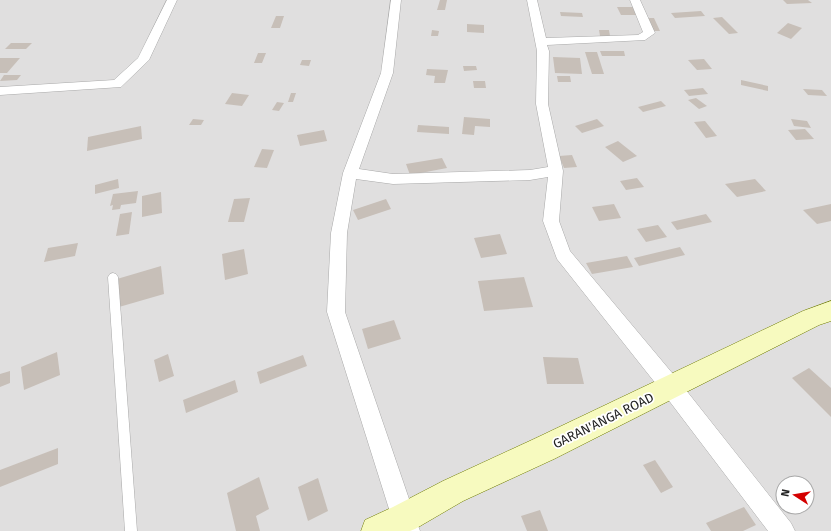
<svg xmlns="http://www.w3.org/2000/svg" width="831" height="531" viewBox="0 0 831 531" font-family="'Fira Sans',sans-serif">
	<rect width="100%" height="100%" fill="#f2efe9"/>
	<!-- residential -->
	<path fill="#e0dfdf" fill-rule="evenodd" d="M0,0H831V531H0ZM783,483H807V507H783Z"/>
	<!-- building -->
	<g fill="#c7bfb8">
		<polygon points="440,0 447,0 445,10 437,10"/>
		<polygon points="783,0 808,0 812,3 787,4"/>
		<polygon points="617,7 638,7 642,15 621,15"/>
		<polygon points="701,11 705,16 675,18 671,13"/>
		<polygon points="560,12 582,13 583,17 561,16"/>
		<polygon points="276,16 284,16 280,28 271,28"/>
		<polygon points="722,17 738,33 729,34 713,18"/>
		<polygon points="643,18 654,18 660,31 648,31"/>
		<polygon points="788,23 802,28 791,39 777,33"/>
		<polygon points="467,24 484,25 484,33 467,32"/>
		<polygon points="432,30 439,31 438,36 431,36"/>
		<polygon points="599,30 609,30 610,36 600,36"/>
		<polygon points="11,43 32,43 26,49 5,49"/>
		<polygon points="600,51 624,51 625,56 602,56"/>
		<polygon points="585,52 597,52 604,74 592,74"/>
		<polygon points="258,53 266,53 262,63 254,63"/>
		<polygon points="553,57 580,58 582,74 555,73"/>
		<polygon points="0,58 20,58 7,73 0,73"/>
		<polygon points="704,59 712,69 697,70 688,60"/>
		<polygon points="302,60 311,60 309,66 300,65"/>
		<polygon points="463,66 476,66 477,70 464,71"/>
		<polygon points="427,69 448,70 445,83 434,83 435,76 426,75"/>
		<polygon points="4,75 21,75 17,80 0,81"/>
		<polygon points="557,76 570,76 571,82 558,82"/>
		<polygon points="741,80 768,86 768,91 741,85"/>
		<polygon points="473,81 485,81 486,88 474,88"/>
		<polygon points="703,88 708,94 689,96 684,90"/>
		<polygon points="803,89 822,90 827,96 808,95"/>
		<polygon points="232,93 249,95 242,106 225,104"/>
		<polygon points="291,93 296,93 293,102 288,102"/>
		<polygon points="696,98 707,106 699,109 688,100"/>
		<polygon points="661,101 666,106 643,112 638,107"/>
		<polygon points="277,102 284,103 279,111 272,110"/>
		<polygon points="464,117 490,119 490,127 475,126 474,135 462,134"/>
		<polygon points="193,119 204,120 201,125 189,125"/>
		<polygon points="597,119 604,126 582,133 575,126"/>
		<polygon points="791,119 807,121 811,128 794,126"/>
		<polygon points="705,121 717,136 706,138 694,122"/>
		<polygon points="418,125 449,127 449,134 417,132"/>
		<polygon points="141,126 142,139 87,151 88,137"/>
		<polygon points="805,129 814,139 796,140 788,130"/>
		<polygon points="324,130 327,141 300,146 297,135"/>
		<polygon points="618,141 637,156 623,162 605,147"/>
		<polygon points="262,149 274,150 267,168 254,167"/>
		<polygon points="572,155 577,167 564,168 559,156"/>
		<polygon points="442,158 447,168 410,175 406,164"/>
		<polygon points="637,178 644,187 626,190 620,181"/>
		<polygon points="118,179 119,188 95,194 95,185"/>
		<polygon points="755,179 766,191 737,197 725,184"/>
		<polygon points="138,191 136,203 121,205 120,209 112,210 113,205 110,206 113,194"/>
		<polygon points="161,192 162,213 142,217 142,196"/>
		<polygon points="250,198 244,222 228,222 234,199"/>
		<polygon points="386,199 391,209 358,220 353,210"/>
		<polygon points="614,204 621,218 599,221 592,207"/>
		<polygon points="831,204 831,221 817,224 803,210"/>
		<polygon points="132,212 129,234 116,236 120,214"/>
		<polygon points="706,214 712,222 677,230 671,222"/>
		<polygon points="658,225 667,237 646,242 637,229"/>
		<polygon points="500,234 507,254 481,258 474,238"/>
		<polygon points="78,243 75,256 44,262 48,248"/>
		<polygon points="680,247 685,255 639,266 634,258"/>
		<polygon points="244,249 248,274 225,280 222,254"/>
		<polygon points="627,256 633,267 592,274 586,263"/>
		<polygon points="161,266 164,294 119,307 117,279"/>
		<polygon points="524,277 533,307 484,311 478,281"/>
		<polygon points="394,320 401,339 368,349 362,329"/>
		<polygon points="57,352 60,375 24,390 21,367"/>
		<polygon points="168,354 174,376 159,382 154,360"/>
		<polygon points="303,355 307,366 260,384 257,372"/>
		<polygon points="543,357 578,358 584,384 547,384"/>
		<polygon points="809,368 831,388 831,417 792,378"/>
		<polygon points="10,371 10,383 0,387 0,374"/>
		<polygon points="235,380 238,392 186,413 183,400"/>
		<polygon points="58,448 58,464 0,487 0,470"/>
		<polygon points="655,460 673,487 661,493 643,465"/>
		<polygon points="259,477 269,509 256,516 260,531 236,531 227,493"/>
		<polygon points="318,478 328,511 308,521 298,487"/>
		<polygon points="744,507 756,525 743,531 711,531 706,523"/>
		<polygon points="540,510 548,531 527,531 521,516"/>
	</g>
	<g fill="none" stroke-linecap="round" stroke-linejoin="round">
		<!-- lane casing -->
		<g stroke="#a9a9a9" stroke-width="1">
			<polygon id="lane" points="113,273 116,274 118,277 137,531 125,531 108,277 110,274"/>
		</g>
		<!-- street casing -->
		<g stroke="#a9a9a9" stroke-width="1">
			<g id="street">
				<polygon points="167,0 177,0 149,60 121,87 0,95 0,87 114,80 138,58"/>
				<polygon points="391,0 401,0 393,73 359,169 393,174 530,170 548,167 536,104 537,51 527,0 537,0 546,38 638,35 643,32 630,0 640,0 655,33 645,40 547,45 549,51 548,104 563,171 559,221 570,251 678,380 791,523 795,531 768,531 664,394 557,259 543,221 548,177 530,180 393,184 356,179 347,233 345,312 420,531 396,531 327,312 331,233 343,173 381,73"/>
			</g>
		</g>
		<!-- secondary casing -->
		<g stroke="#707d05" stroke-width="1">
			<polygon id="secondary" points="831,301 831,321 819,325 554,459 463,501 415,529 410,531 361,531 365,520 393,507 443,481 534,439 803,311"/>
		</g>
		<!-- lane -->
		<use href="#lane" fill="#fff" fill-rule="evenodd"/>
		<!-- street -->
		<use href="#street" fill="#fff" fill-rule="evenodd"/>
		<!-- secondary -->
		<use href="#secondary" fill="#f7fabf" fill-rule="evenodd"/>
	</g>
	<g text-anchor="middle" stroke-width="3.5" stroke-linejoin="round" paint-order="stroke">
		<!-- near-street labels -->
		<g font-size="13" fill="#222" stroke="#fff">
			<text transform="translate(603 420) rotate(-26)" y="5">GARAN'ANGA ROAD</text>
		</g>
	</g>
	<!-- north arrow -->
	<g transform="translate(795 495) rotate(282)"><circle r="19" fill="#ffffff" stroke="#a7a7a7"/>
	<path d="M0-3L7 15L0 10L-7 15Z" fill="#d40000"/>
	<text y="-6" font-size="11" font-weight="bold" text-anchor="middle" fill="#222222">N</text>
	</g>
</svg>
